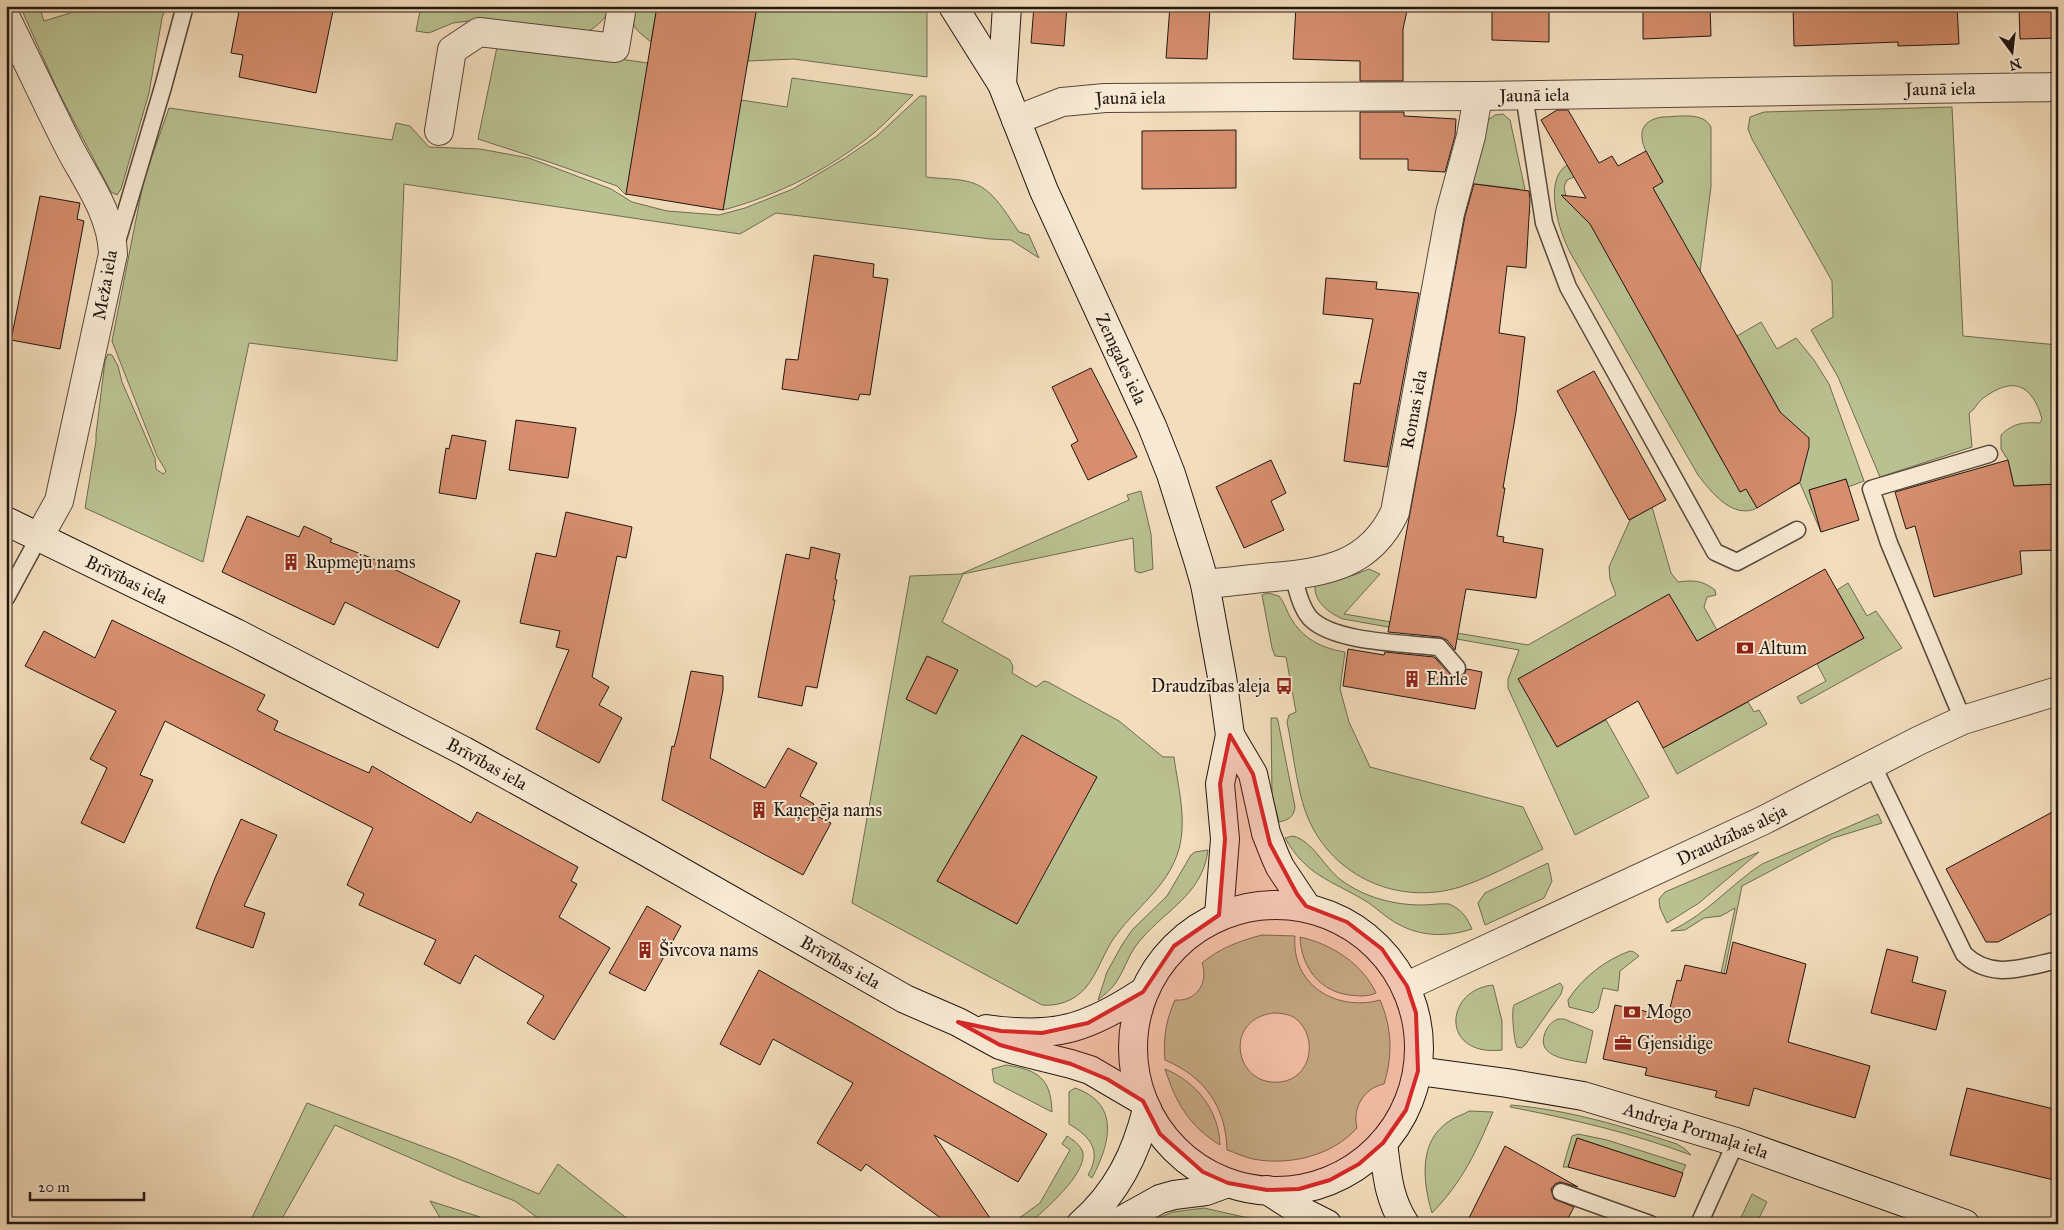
<svg xmlns="http://www.w3.org/2000/svg" width="2064" height="1230" viewBox="0 0 2064 1230" font-family="'IM FELL Great Primer',serif">
	<rect width="100%" height="100%" fill="#f3ddbc"/>
	<filter id="stains"><feTurbulence type="fractalNoise" baseFrequency=".004" numOctaves="4"/><feColorMatrix values="0 0 0 0 .2 0 0 0 0 .09 0 0 0 0 .02 0 0 0 .5 -.17"/></filter>
	<radialGradient id="worn" r=".72"><stop offset=".6" stop-color="#630" stop-opacity="0"/><stop offset="1" stop-color="#630" stop-opacity=".3"/></radialGradient>
	<!-- green -->
	<g fill="#bac191" stroke="#6e6c51" fill-rule="evenodd">
		<polygon points="20,6 39,6 44,21 93,6 166,6 162,18 149,93 121,189 117,195 111,192 58,91"/>
		<path d="M421,6H611C605,21 594,30 579,35L477,20L453,23L429,33L416,31Z"/>
		<path d="M632,6H657L651,42C634,28 632,29 632,6Z"/>
		<polygon points="757,6 927,6 927,77 794,59 748,61"/>
		<polygon points="498,42 648,63 626,195 617,186 552,163 478,139"/>
		<path d="M792,78L913,95C900,107 888,121 875,132C832,168 777,196 723,210L741,100L787,107Z"/>
		<path d="M920,96H926V177C941,179 958,178 973,183C994,190 1007,215 1019,232L1029,235L1039,258L1011,240L990,239L776,213L740,234L404,184L397,361L249,343L203,562L85,508L96,441V434L105,361L108,354L112,355L118,366L122,382L155,458L156,469L163,474L166,471L157,456L112,341L144,179L169,108L392,140L396,123L410,126L429,147L480,149L529,158L611,189L632,202L667,211L719,215L745,208L793,189L845,158L877,136Z"/>
		<path d="M1952,107L1963,336L2058,345V484L2014,486L2008,460L2001,449V435C2013,423 2024,422 2040,423L2042,419C2032,383 2012,376 1982,399C1976,404 1975,410 1969,413L1972,447L1880,477L1838,377L1811,330L1833,317L1832,281L1752,139L1748,129L1750,117L1764,112Z"/>
		<polygon points="1503,114 1510,120 1530,213 1516,212 1518,189 1468,183 1488,120 1495,115"/>
		<path d="M1662,117C1677,117 1703,111 1711,127V187L1700,272L1653,188L1663,181C1652,162 1622,124 1662,117Z"/>
		<path d="M1567,165L1574,177L1567,180L1564,187L1566,197L1586,216L1723,462L1744,485L1738,489L1740,492L1746,489L1757,508C1733,520 1711,492 1698,475L1571,254C1560,234 1542,181 1567,165Z"/>
		<polygon points="1761,322 1777,349 1796,338 1814,360 1829,384 1864,481 1848,487 1846,479 1809,490 1821,532 1800,483 1788,489 1778,471 1787,424 1737,336"/>
		<path d="M1141,491L1151,534L1153,569L1140,573L1135,571L1133,538L963,574L942,622L1010,660L1013,667L1012,673L1036,687L1044,681L1048,682L1119,721L1163,757H1174C1178,787 1187,819 1179,849C1168,888 1134,908 1112,941C1101,958 1095,982 1078,995C1067,1003 1055,1006 1042,1005L852,903L910,576L961,574L1129,500L1127,495ZM1022,736L1017,924L937,881Z"/>
		<path d="M1652,507L1671,573L1678,582C1693,580 1702,580 1715,590L1716,595L1707,597L1704,607L1717,630L1697,641L1669,595L1519,679L1557,747L1606,720L1649,797L1575,835L1508,688V679L1519,650L1343,619C1329,613 1314,602 1315,586L1318,583L1354,575L1369,569L1380,574L1344,614L1528,645L1616,595L1610,579L1609,567L1630,520Z"/>
		<polygon points="1848,583 1867,616 1876,611 1902,648 1801,704 1797,697 1826,681 1817,664 1864,638 1837,590"/>
		<path d="M1268,593L1279,596C1284,602 1286,609 1290,617C1303,639 1321,648 1345,652L1340,689L1349,722L1370,767L1523,807L1543,849C1516,862 1488,878 1460,887C1399,906 1333,877 1308,818C1297,793 1293,750 1287,722L1289,715L1296,712L1286,657L1275,656L1272,648L1262,595Z"/>
		<polygon points="1748,702 1754,712 1759,710 1767,724 1677,774 1663,748"/>
		<path d="M1271,718H1277L1278,721L1295,807C1294,817 1288,820 1279,822L1272,794Z"/>
		<path d="M1878,814L1882,823L1833,838L1742,886L1724,974L1721,973L1735,908L1721,916L1704,918L1685,930L1671,931C1708,913 1729,886 1762,864Z"/>
		<path d="M1293,836C1313,841 1324,867 1341,880C1364,897 1393,905 1422,905C1431,905 1440,903 1449,904C1461,909 1467,917 1472,929C1448,937 1421,937 1398,924C1386,918 1376,907 1364,900C1330,880 1306,875 1285,838Z"/>
		<path d="M1208,850C1202,898 1161,911 1135,947C1128,957 1124,970 1117,981C1112,989 1105,994 1098,1000L1107,972L1122,945L1132,930L1167,896L1191,855L1195,852Z"/>
		<polygon points="1759,852 1699,903 1667,923 1660,908 1659,899 1665,892"/>
		<polygon points="1548,863 1552,881 1544,898 1485,925 1478,903 1485,893"/>
		<path d="M1262,935L1295,936C1291,985 1336,1012 1380,1000C1392,1028 1393,1055 1384,1084C1364,1088 1352,1108 1357,1128C1332,1156 1289,1166 1253,1159C1244,1157 1236,1153 1227,1150C1226,1107 1205,1077 1165,1060C1163,1038 1166,1020 1175,1000C1196,1002 1209,983 1202,963C1220,948 1239,941 1262,935ZM1273,1013C1281,1013 1289,1014 1295,1018C1319,1036 1312,1079 1280,1082C1235,1087 1222,1020 1273,1013Z"/>
		<path d="M1300,937C1331,944 1362,963 1376,993C1367,997 1359,996 1349,995C1319,991 1301,966 1300,937Z"/>
		<path d="M1630,951L1634,952L1639,956L1620,971L1618,991L1603,988L1598,1008L1593,1013L1569,1007L1568,1000C1582,978 1605,960 1630,951Z"/>
		<path d="M1560,983L1563,987L1561,994L1525,1045L1521,1048L1517,1047C1514,1041 1511,1011 1514,1005Z"/>
		<path d="M1493,985L1502,1021V1050C1440,1057 1444,990 1493,985Z"/>
		<path d="M1558,1019H1564L1593,1031L1586,1063C1571,1060 1535,1058 1545,1033C1547,1027 1551,1022 1558,1019Z"/>
		<path d="M1006,1065C1038,1070 1051,1078 1052,1112L994,1082L992,1069Z"/>
		<path d="M1165,1069C1197,1082 1219,1111 1220,1145C1189,1126 1176,1103 1165,1069Z"/>
		<path d="M1075,1088C1121,1104 1110,1144 1092,1178L1088,1175C1102,1151 1091,1137 1069,1124V1092Z"/>
		<polygon points="307,1103 454,1158 539,1194 558,1164 634,1224 546,1224 515,1201 461,1180 335,1125 279,1224 249,1224"/>
		<path d="M1511,1105C1569,1110 1622,1126 1677,1144L1685,1149L1691,1155C1632,1133 1572,1119 1510,1107Z"/>
		<path d="M1469,1111L1493,1112C1476,1152 1463,1181 1432,1213C1423,1183 1418,1142 1448,1122C1454,1117 1463,1115 1469,1111Z"/>
		<polygon points="1578,1134 1607,1140 1686,1165 1678,1181 1674,1170 1577,1138 1569,1167 1563,1167 1572,1136"/>
		<path d="M1067,1136C1073,1140 1081,1145 1083,1153C1086,1175 1044,1210 1029,1224H1011L1040,1203L1070,1150L1062,1144Z"/>
		<polygon points="1752,1194 1767,1202 1756,1224 1738,1224"/>
		<polygon points="430,1201 480,1217 484,1224 444,1224"/>
		<polygon points="1204,1208 1253,1219 1290,1224 1259,1224 1229,1219 1209,1220 1179,1224 1143,1224 1173,1212"/>
	</g>
	<!-- building -->
	<g fill="#d68e6e" stroke="#231711">
		<polygon points="240,6 334,6 316,93 239,77 243,55 231,53"/>
		<polygon points="657,6 757,6 723,210 626,194"/>
		<polygon points="1034,6 1067,6 1064,46 1031,43"/>
		<polygon points="1170,6 1207,6 1207,9 1210,8 1207,59 1166,58"/>
		<polygon points="1296,6 1408,6 1403,29 1403,81 1360,81 1360,61 1293,59"/>
		<polygon points="1492,6 1549,6 1549,42 1492,40"/>
		<polygon points="1643,6 1710,6 1711,36 1643,39"/>
		<polygon points="1793,6 1957,6 1959,44 1898,46 1898,42 1794,46"/>
		<polygon points="2019,6 2058,6 2058,38 2020,39"/>
		<polygon points="1557,110 1568,110 1599,163 1612,156 1618,166 1646,151 1663,182 1653,188 1737,336 1780,412 1809,438 1809,447 1800,482 1757,508 1746,489 1740,492 1590,224 1561,195 1586,198 1541,120"/>
		<polygon points="1360,112 1404,112 1404,116 1456,119 1455,136 1445,172 1408,170 1408,159 1360,159"/>
		<polygon points="1236,130 1236,188 1142,189 1142,131"/>
		<polygon points="1474,184 1529,191 1530,200 1526,268 1507,266 1499,333 1525,337 1516,412 1503,488 1505,488 1497,536 1504,537 1503,542 1543,549 1536,598 1466,589 1455,650 1447,640 1440,637 1388,632 1465,216"/>
		<polygon points="40,196 80,203 77,219 84,221 60,349 11,340"/>
		<polygon points="814,255 874,264 873,277 888,279 870,395 860,394 858,400 782,389 786,359 798,360"/>
		<polygon points="1326,278 1377,282 1376,289 1419,293 1387,467 1344,461 1354,383 1360,384 1373,319 1323,314"/>
		<polygon points="1091,368 1137,457 1088,480 1071,445 1078,441 1052,387"/>
		<polygon points="1594,371 1666,500 1629,520 1557,391"/>
		<polygon points="516,420 576,428 568,478 509,470"/>
		<polygon points="452,435 486,441 476,499 439,493 446,448 449,449"/>
		<polygon points="1271,460 1286,493 1271,501 1284,530 1244,548 1216,487"/>
		<polygon points="2008,460 2014,486 2058,484 2058,550 2020,551 2022,574 1934,597 1915,526 1906,529 1895,492"/>
		<polygon points="1846,479 1859,520 1821,532 1809,490"/>
		<polygon points="566,512 632,527 626,558 617,556 592,677 609,687 599,705 622,718 599,763 536,729 569,650 556,647 560,631 520,623 536,553 556,557"/>
		<polygon points="247,516 299,537 304,526 332,539 330,542 369,557 460,601 438,648 345,602 334,625 222,572"/>
		<polygon points="811,547 840,554 835,579 837,580 833,600 835,600 817,688 806,686 802,706 758,697 786,554 809,559"/>
		<polygon points="1825,569 1864,638 1663,748 1638,701 1557,747 1518,679 1669,594 1697,641"/>
		<polygon points="112,620 265,695 257,710 278,721 274,730 369,773 372,766 471,823 477,812 578,867 571,881 577,884 559,917 610,948 554,1040 527,1023 544,996 475,955 460,984 424,964 436,940 359,905 364,894 347,885 373,828 165,721 140,775 153,780 124,843 81,823 107,768 90,759 116,711 25,666 44,631 95,658"/>
		<polygon points="1348,649 1384,655 1385,652 1434,657 1454,678 1463,676 1467,669 1482,672 1475,709 1343,686"/>
		<polygon points="927,656 958,670 936,714 906,699"/>
		<polygon points="691,671 723,676 723,690 710,758 765,788 788,748 817,763 800,796 814,804 809,812 831,823 803,875 662,800 672,746 674,747 678,732"/>
		<polygon points="1022,735 1097,777 1017,924 937,881"/>
		<polygon points="2058,809 2058,910 1998,942 1986,942 1946,869"/>
		<polygon points="241,819 277,835 244,906 265,913 253,948 196,928 215,878"/>
		<polygon points="647,906 681,926 645,991 609,973"/>
		<polygon points="1733,942 1806,964 1788,1042 1870,1066 1855,1118 1754,1088 1749,1106 1715,1097 1717,1091 1645,1075 1647,1068 1603,1059 1615,1005 1668,1016 1677,980 1681,981 1685,965 1726,974"/>
		<polygon points="1887,949 1918,957 1912,982 1946,991 1936,1030 1871,1013"/>
		<polygon points="759,970 1047,1134 1018,1182 934,1135 994,1224 949,1224 866,1164 861,1171 817,1143 853,1083 773,1039 760,1065 720,1044"/>
		<polygon points="1967,1088 2058,1110 2058,1181 1950,1155"/>
		<polygon points="1577,1138 1683,1173 1675,1197 1568,1167"/>
		<polygon points="1505,1146 1578,1187 1560,1182 1555,1184 1551,1189 1554,1199 1574,1207 1565,1224 1466,1224"/>
	</g>
	<g fill="none" stroke-linecap="round" stroke-linejoin="round">
		<!-- lane casing -->
		<g stroke="#57483c" stroke-width="19">
			<g id="lane">
				<polyline points="1524,95 1544,223 1568,287 1715,552 1737,562 1797,530"/>
				<polyline points="116,245 163,87 185,6"/>
				<path d="M1293,575C1297,589 1300,606 1310,618C1334,643 1405,643 1439,647L1457,668"/>
				<polyline points="6,598 39,537"/>
				<polyline points="1963,720 1889,543 1871,489 1989,454"/>
				<path d="M1873,766L1964,954C1992,981 2024,967 2058,960"/>
				<polyline points="1561,1192 1650,1224"/>
				<polyline points="1699,1224 1736,1142"/>
			</g>
		</g>
		<!-- street casing -->
		<g stroke="#57483c" stroke-width="30">
			<g id="street">
				<path d="M6,18C28,62 48,106 70,149C88,183 112,215 113,254L59,501L39,537"/>
				<path id="s1" d="M1016,120L1062,102L1105,98L1478,96L2058,87"/>
				<polyline points="439,131 452,50 479,32 615,48 622,6"/>
				<path id="s2" d="M1205,584C1228,582 1251,579 1274,577C1327,572 1370,565 1395,512L1450,213L1471,136L1478,96"/>
				<path id="s3" d="M1407,986L1762,821L1918,741L1963,720L2058,691"/>
			</g>
		</g>
		<!-- secondary casing -->
		<g stroke="#231711" stroke-width="30">
			<g id="secondary">
				<path id="s4" d="M953,6L1002,84L1044,191L1152,426L1171,474L1198,560L1205,584L1222,677L1230,735L1220,784L1225,839L1219,915"/>
				<polyline points="1002,84 1007,6"/>
				<path id="s5" d="M6,521L236,633L464,751L643,850L905,999L958,1022L1000,1045L1015,1050L1071,1064L1090,1070L1143,1101"/>
				<polyline points="1230,735 1253,774 1266,833 1275,856 1280,867 1306,906"/>
				<circle cx="1276" cy="1048" r="143"/>
				<path d="M986,1029C1054,1039 1087,1029 1143,992"/>
				<path id="s6" d="M1418,1071L1507,1083L1583,1096L1736,1142L1965,1224"/>
				<path d="M1383,1143C1387,1173 1388,1198 1405,1224"/>
				<polyline points="1267,1190 1295,1208 1327,1224"/>
				<path d="M1081,1224C1117,1193 1136,1154 1147,1109"/>
				<polyline points="1115,1224 1160,1199 1174,1195 1206,1191 1228,1183"/>
			</g>
		</g>
		<!-- lane -->
		<use href="#lane" stroke="#f7e9d3" stroke-width="16"/>
		<!-- street -->
		<use href="#street" stroke="#f7e9d3" stroke-width="28"/>
		<!-- secondary -->
		<use href="#secondary" stroke="#f7e9d3" stroke-width="28"/>
	</g>
	<!-- marked area -->
	<path fill="#d62828" fill-opacity="0.2" stroke="#d62828" stroke-width="4" stroke-linejoin="round" d="M1230,735L1253,774L1270,844L1297,894L1306,906L1347,922L1382,949L1407,986L1416,1013L1418,1071L1406,1110L1383,1143L1359,1164L1330,1180L1299,1189L1267,1190L1228,1183L1203,1172L1160,1134L1143,1101L1107,1079L1071,1064L1000,1045L958,1022L1001,1031L1042,1033L1088,1023L1143,992L1174,946L1219,915L1225,839L1220,784Z"/>
	<!-- icons -->
	<defs>
		<g id="building-bare" transform="scale(1.35)"><path d="M-4-6H4V6H1V3H-1V6H-4ZM-2.5-4.3h1.7v1.8h-1.7ZM.8-4.3h1.7v1.8H.8ZM-2.5-1h1.7V.8h-1.7ZM.8-1h1.7V.8H.8Z" fill="#8f2418" stroke="#f7e9d3" stroke-width="2.5" paint-order="stroke"/></g>
		<g id="bank-bare" transform="scale(1.35)"><path d="M-6-4H6V4H-6ZM0-2.3a2.3 2.3 0 1 0 0 4.6a2.3 2.3 0 1 0 0-4.6Z" fill="#8f2418" stroke="#f7e9d3" stroke-width="2.5" paint-order="stroke"/></g>
		<g id="bus-bare" transform="scale(1.35)"><path d="M-5-6H5V4H4V6H2V4H-2V6H-4V4H-5ZM-3.5-4V0h7V-4ZM-3.5 1.2v1.5H-2V1.2ZM2 1.2v1.5H3.5V1.2Z" fill="#8f2418" stroke="#f7e9d3" stroke-width="2.5" paint-order="stroke"/></g>
		<g id="office-bare" transform="scale(1.35)"><path d="M-6-3h4V-5.5h4V-3h4V5H-6ZM-1-4.5V-3h2v-1.5ZM-6 0V1H6V0Z" fill="#8f2418" stroke="#f7e9d3" stroke-width="2.5" paint-order="stroke"/></g>
	</defs>
	<g fill-rule="evenodd">
		<use href="#building-bare" x="291" y="562"/>
		<use href="#bank-bare" x="1745" y="648"/>
		<use href="#building-bare" x="1412" y="679"/>
		<use href="#bus-bare" x="1284" y="686"/>
		<use href="#building-bare" x="759" y="810"/>
		<use href="#building-bare" x="645" y="950"/>
		<use href="#bank-bare" x="1632" y="1012"/>
		<use href="#office-bare" x="1623" y="1043"/>
	</g>
	<g text-anchor="middle" stroke-width="4" stroke-linejoin="round" paint-order="stroke">
		<!-- street labels -->
		<g font-size="18" fill="#231711" stroke="#f7e9d3">
			<text dy="6" stroke="none"><textPath href="#s1" startOffset="928">Jaunā iela</textPath></text>
			<text dy="6" stroke="none"><textPath href="#s1" startOffset="522">Jaunā iela</textPath></text>
			<text dy="6" stroke="none"><textPath href="#s1" startOffset="118">Jaunā iela</textPath></text>
			<text transform="translate(105 285) rotate(-80)" y="6">Meža iela</text>
			<text dy="6" stroke="none"><textPath href="#s4" startOffset="392">Zemgales iela</textPath></text>
			<text dy="6" stroke="none"><textPath href="#s2" startOffset="319">Romas iela</textPath></text>
			<text dy="6" stroke="none"><textPath href="#s5" startOffset="134">Brīvības iela</textPath></text>
			<text dy="6" stroke="none"><textPath href="#s5" startOffset="539">Brīvības iela</textPath></text>
			<text dy="6" stroke="none"><textPath href="#s3" startOffset="358">Draudzības aleja</textPath></text>
			<text dy="6" stroke="none"><textPath href="#s5" startOffset="944">Brīvības iela</textPath></text>
			<text dy="6" stroke="none"><textPath href="#s6" startOffset="285">Andreja Pormaļa iela</textPath></text>
		</g>
		<!-- poi labels -->
		<g font-size="18" fill="#231711" stroke="#f7e9d3" text-anchor="start">
			<text x="305" y="568">Rupmeju nams</text>
			<text x="1759" y="654">Altum</text>
			<text x="1426" y="685">Ehrle</text>
			<text x="1270" y="692" text-anchor="end">Draudzības aleja</text>
			<text x="773" y="816">Kaņepēja nams</text>
			<text x="659" y="956">Šivcova nams</text>
			<text x="1646" y="1018">Mogo</text>
			<text x="1637" y="1049">Gjensidige</text>
		</g>
	</g>
	<!-- margin -->
	<rect width="2064" height="1230" fill="none" stroke="#f3ddbc" stroke-width="25"/>
	<rect x="8" y="8" width="2049" height="1215" fill="none" stroke="#231711" stroke-width="2.5"/>
	<rect x="12" y="12" width="2039" height="1205" fill="none" stroke="#231711"/>
	<!-- north arrow -->
	<g transform="translate(2012 52) rotate(165)" stroke="#f7e9d3" stroke-width="4" paint-order="stroke">
	<path d="M0-4L9 19L0 12L-9 19Z" fill="#231711"/>
	<text y="-8" font-size="14" font-weight="bold" text-anchor="middle" fill="#231711">N</text>
	</g>
	<!-- scale -->
	<path d="M30 1192v8h114v-8" fill="none" stroke="#231711" stroke-width="2.5"/>
	<text x="38" y="1192" font-size="15" fill="#231711" stroke="#f7e9d3" stroke-width="4" paint-order="stroke">20 m</text>
	<rect width="100%" height="100%" filter="url(#stains)"/>
	<rect width="100%" height="100%" fill="url(#worn)"/>
</svg>
